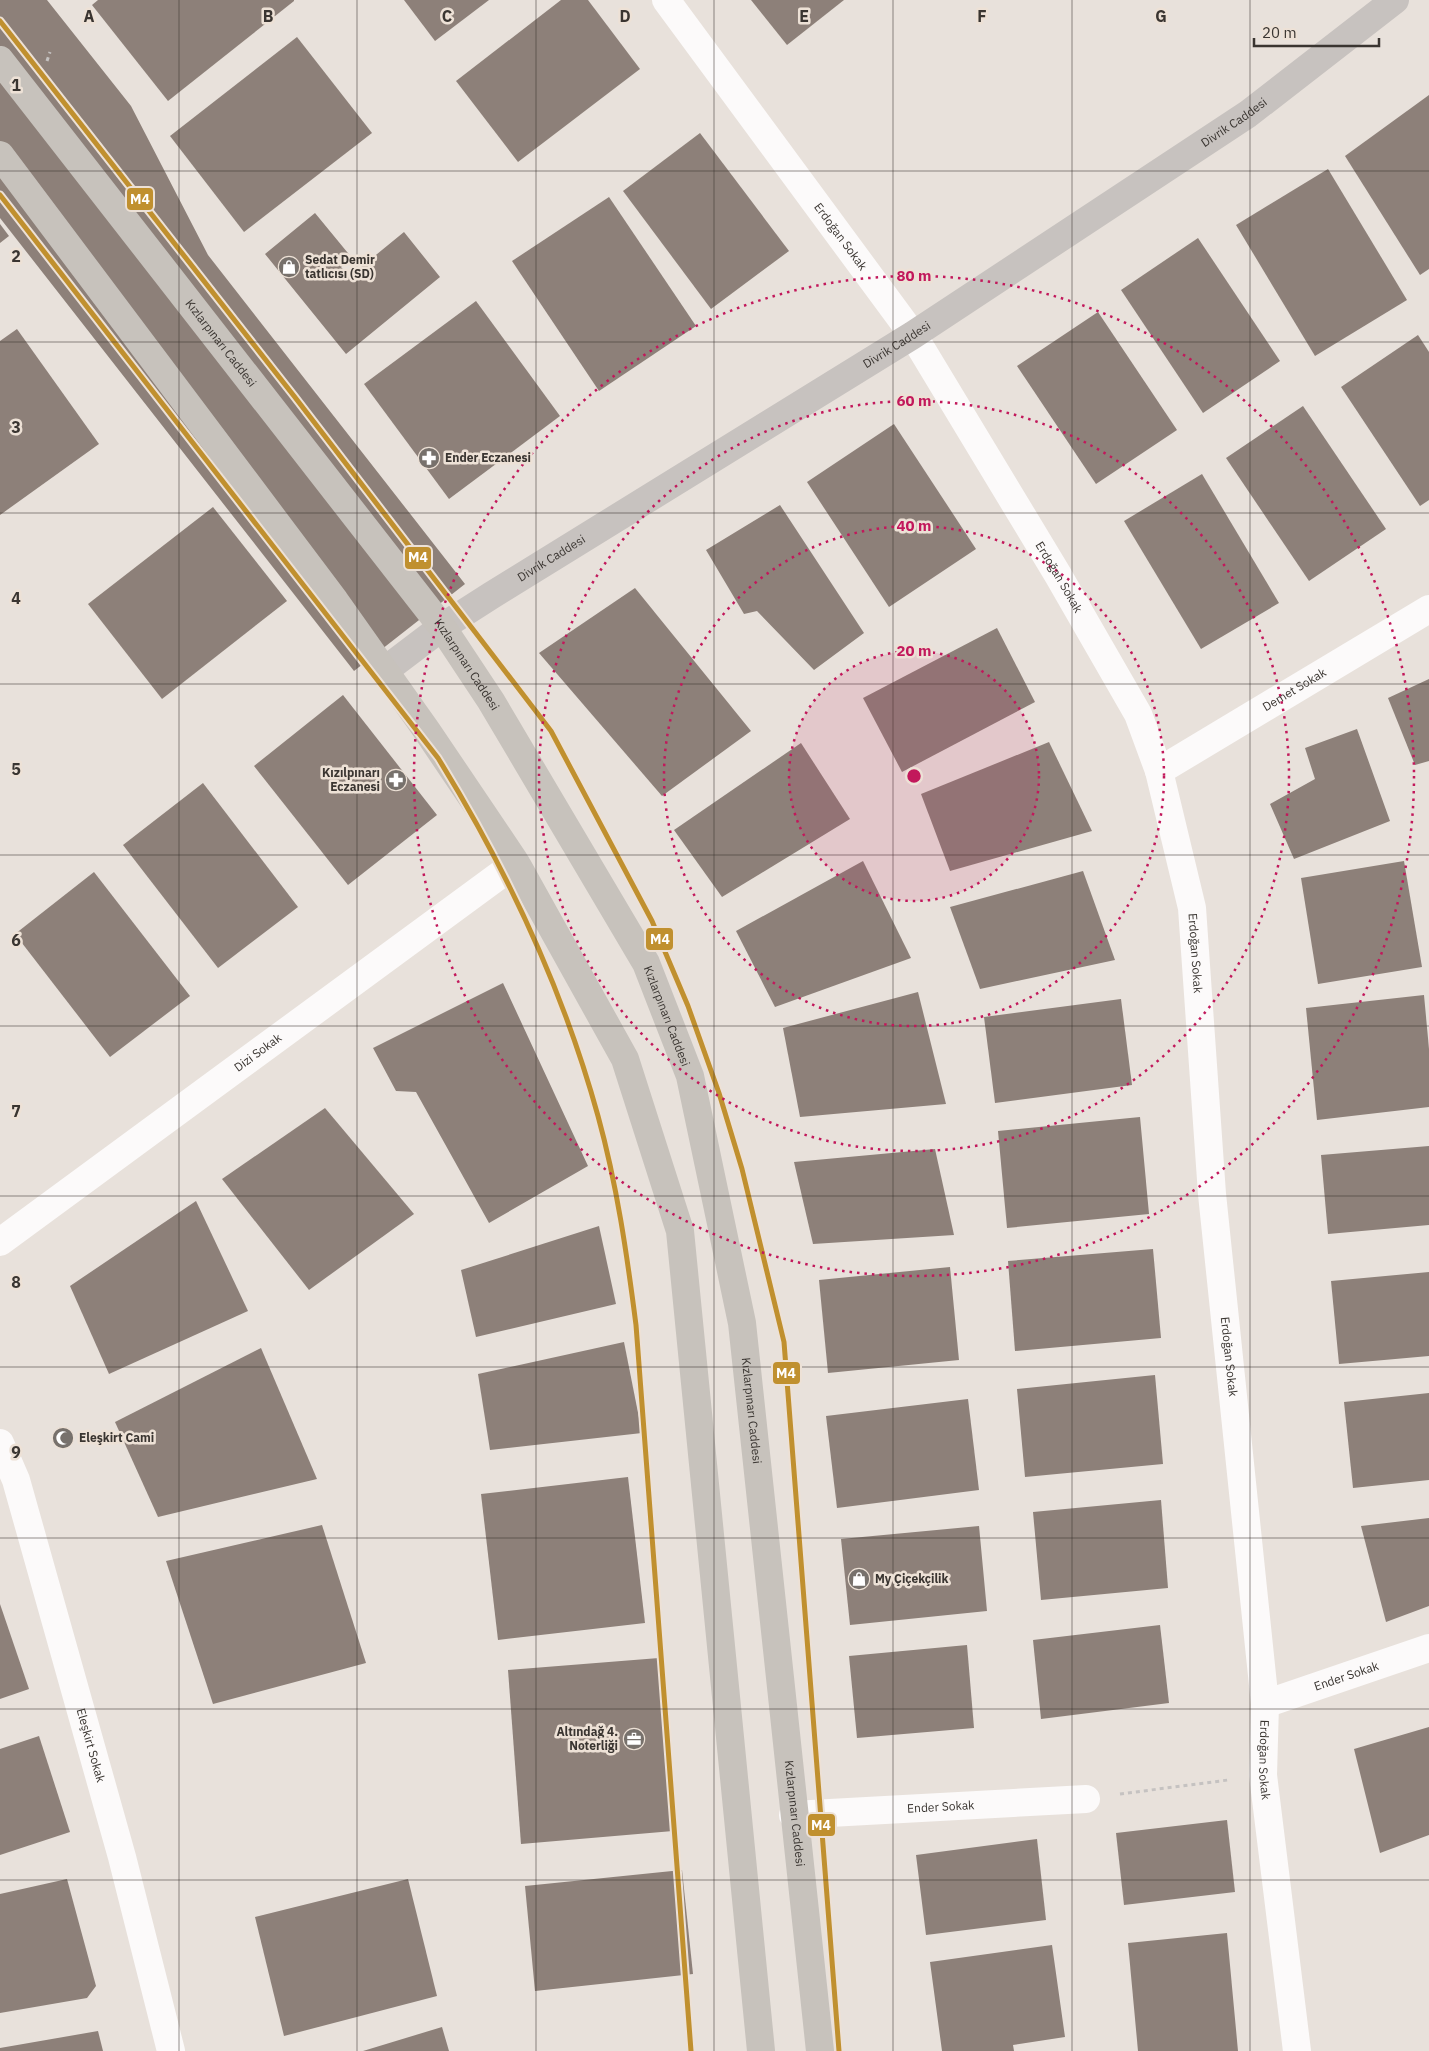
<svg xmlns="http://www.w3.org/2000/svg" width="1429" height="2051" viewBox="0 0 1429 2051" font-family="'IBM Plex Sans',sans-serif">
	<rect width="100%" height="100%" fill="#e8e1db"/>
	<!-- building -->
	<g fill="#8d8079">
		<polygon points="0,0 47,0 131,106 208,255 465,584 354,671 0,218"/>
		<polygon points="98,0 294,0 294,1 168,101 92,5"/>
		<polygon points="404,0 489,0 435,41"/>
		<polygon points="561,0 588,0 640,69 518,162 456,81"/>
		<polygon points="751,0 844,0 787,45"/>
		<polygon points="297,37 372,133 244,232 170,136"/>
		<polygon points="1429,95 1429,269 1420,275 1345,156"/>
		<polygon points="700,133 789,251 711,309 623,191"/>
		<polygon points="1328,169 1407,300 1315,356 1236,225"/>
		<polygon points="609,197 696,326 599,391 512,261"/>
		<polygon points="315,213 352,258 341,267 349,277 404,232 440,277 346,354 265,254"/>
		<polygon points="0,224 9,236 0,243"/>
		<polygon points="1198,238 1280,361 1203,413 1121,290"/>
		<polygon points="476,301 560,416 449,499 364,384"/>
		<polygon points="1098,312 1177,430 1096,484 1017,366"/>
		<polygon points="17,329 99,444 0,515 0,341"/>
		<polygon points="1418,335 1429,352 1429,500 1420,506 1341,387"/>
		<polygon points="1303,406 1386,529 1309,581 1226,458"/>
		<polygon points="894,424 976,549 889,607 807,482"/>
		<polygon points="1202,474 1279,603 1201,649 1124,521"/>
		<polygon points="780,505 864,633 814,670 757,611 744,614 706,550"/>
		<polygon points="213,507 287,601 162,699 88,604"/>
		<polygon points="635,588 751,731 662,796 539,653"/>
		<polygon points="997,628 1035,702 902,772 863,698"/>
		<polygon points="1429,679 1429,761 1415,765 1388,698"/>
		<polygon points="343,695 437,815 348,885 254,766"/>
		<polygon points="1357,729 1390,821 1294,859 1270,804 1315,779 1305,748"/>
		<polygon points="1049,742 1092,831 950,871 921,794"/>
		<polygon points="801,743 850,819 722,897 674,830"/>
		<polygon points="203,783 298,907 218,968 123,845"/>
		<polygon points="863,861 911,958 775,1007 736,931"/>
		<polygon points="1404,861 1422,967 1318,984 1301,878"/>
		<polygon points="1083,871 1115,960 980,989 950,907"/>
		<polygon points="94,872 190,996 110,1057 15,934"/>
		<polygon points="503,983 588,1166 489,1223 416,1092 396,1091 373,1048"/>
		<polygon points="918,992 946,1104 800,1117 783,1028"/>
		<polygon points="1424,995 1429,1049 1429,1107 1317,1120 1306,1008"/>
		<polygon points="1121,999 1132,1085 995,1103 984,1017"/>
		<polygon points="325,1108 414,1214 309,1290 222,1179"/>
		<polygon points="1140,1117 1149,1214 1007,1228 998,1131"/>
		<polygon points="1429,1146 1429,1225 1328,1234 1321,1155"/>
		<polygon points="935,1149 954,1235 813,1244 794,1162"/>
		<polygon points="196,1201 248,1311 109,1374 70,1286"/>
		<polygon points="599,1226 616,1304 476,1337 461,1270"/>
		<polygon points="1153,1249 1161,1338 1015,1351 1008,1261"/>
		<polygon points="950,1267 959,1360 828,1373 819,1280"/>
		<polygon points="1429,1272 1429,1356 1339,1364 1331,1281"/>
		<polygon points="624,1342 642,1433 490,1450 478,1374"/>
		<polygon points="261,1348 317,1479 158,1517 115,1422"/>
		<polygon points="1155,1375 1163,1464 1025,1477 1017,1389"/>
		<polygon points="1429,1393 1429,1480 1353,1488 1344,1402"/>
		<polygon points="968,1399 979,1490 837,1508 826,1416"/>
		<polygon points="628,1477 645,1623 498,1640 481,1494"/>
		<polygon points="1161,1500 1168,1588 1041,1600 1033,1512"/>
		<polygon points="1429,1518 1429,1606 1386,1622 1361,1526"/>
		<polygon points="322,1525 366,1663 213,1704 166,1561"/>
		<polygon points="979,1526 987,1611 850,1625 841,1539"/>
		<polygon points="0,1604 29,1689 0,1699"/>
		<polygon points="1160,1625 1169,1703 1041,1719 1033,1640"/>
		<polygon points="967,1645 974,1728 857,1738 849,1656"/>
		<polygon points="659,1658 673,1831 521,1844 508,1670"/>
		<polygon points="1429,1727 1429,1835 1380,1853 1354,1749"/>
		<polygon points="39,1736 70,1832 0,1855 0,1749"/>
		<polygon points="1227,1820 1235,1892 1124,1905 1116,1833"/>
		<polygon points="1037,1839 1046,1920 926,1935 916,1855"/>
		<polygon points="682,1870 693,1974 535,1991 525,1886"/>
		<polygon points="67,1879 96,1986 87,1998 0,2013 0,1894"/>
		<polygon points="408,1879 437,1996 284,2036 255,1917"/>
		<polygon points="1227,1933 1238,2051 1138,2051 1128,1943"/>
		<polygon points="1052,1945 1065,2037 1013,2045 1014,2051 942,2051 930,1962"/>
		<polygon points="442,2027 449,2051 363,2051"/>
		<polygon points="98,2031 103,2051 0,2051 0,2048"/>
	</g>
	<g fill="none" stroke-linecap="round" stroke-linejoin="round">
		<!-- path -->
		<g stroke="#c5c2c1" stroke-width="3" stroke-dasharray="4 4" stroke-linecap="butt">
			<polyline points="47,61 50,52"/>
			<polyline points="1120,1794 1228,1780"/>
		</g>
		<!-- street -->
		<g stroke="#fcfafa" stroke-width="28">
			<path id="s1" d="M666,0L913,335L1058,575L1138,714L1159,771L1192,908L1212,1194L1265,1704L1263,1775L1297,2051"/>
			<path id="s2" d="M1159,771L1429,609"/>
			<path id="s3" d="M0,1242L516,863"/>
			<path id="s4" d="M0,1443L16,1480L122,1857L171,2051"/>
			<path id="s5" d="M1265,1704L1429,1648"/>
			<path id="s6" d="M793,1815L1086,1799"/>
		</g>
		<!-- secondary -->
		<path stroke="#c7c2bf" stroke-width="28" id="s7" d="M384,671L442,627L492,595L913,335L1248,114L1395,0"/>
		<!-- primary -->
		<g stroke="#c7c2bc" stroke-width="28">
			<path id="s8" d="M0,60L442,627L491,701L646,963L690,1076L742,1323L820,2051"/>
			<polyline points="0,155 335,601 427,731 516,863 625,1059 680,1231 761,2051"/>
		</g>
		<!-- metro-1 casing -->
		<g stroke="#ede1d6" stroke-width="9">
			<g id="metro-1">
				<polyline points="0,21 294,396 551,731 652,921 688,1006 719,1093 742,1169 784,1342 839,2051"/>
				<path d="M0,195L438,758C507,870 563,989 598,1116C617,1185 627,1255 636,1325L691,2051"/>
			</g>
		</g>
		<!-- metro-1 -->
		<use href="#metro-1" stroke="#c0902f" stroke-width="5"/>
	</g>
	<!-- grid -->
	<path fill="none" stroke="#3a3531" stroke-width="1" stroke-opacity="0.55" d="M179,0V2051M357,0V2051M536,0V2051M714,0V2051M893,0V2051M1072,0V2051M1250,0V2051M0,171H1429M0,342H1429M0,513H1429M0,684H1429M0,855H1429M0,1026H1429M0,1196H1429M0,1367H1429M0,1538H1429M0,1709H1429M0,1880H1429"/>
	<!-- distance rings -->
	<circle cx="914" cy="776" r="125" fill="#c2185b" fill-opacity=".12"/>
	<g fill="none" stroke="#c2185b" stroke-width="2.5" stroke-dasharray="2.5 5">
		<circle cx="914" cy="776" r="125"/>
		<circle cx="914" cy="776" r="250"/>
		<circle cx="914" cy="776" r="375"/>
		<circle cx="914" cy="776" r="500"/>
	</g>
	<!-- icons -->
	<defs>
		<g id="shop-disc" transform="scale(1.125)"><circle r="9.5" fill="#77716c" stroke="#ede1d6"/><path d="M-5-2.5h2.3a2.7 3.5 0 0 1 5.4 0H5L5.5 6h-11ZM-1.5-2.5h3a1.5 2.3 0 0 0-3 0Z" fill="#fff"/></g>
		<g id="pharmacy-disc" transform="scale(1.125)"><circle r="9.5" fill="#77716c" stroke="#ede1d6"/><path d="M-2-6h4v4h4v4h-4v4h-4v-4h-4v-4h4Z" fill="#fff"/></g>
		<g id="mosque-disc" transform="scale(1.125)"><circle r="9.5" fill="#77716c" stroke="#ede1d6"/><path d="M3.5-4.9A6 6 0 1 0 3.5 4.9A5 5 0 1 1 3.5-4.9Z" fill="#fff"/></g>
		<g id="office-disc" transform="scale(1.125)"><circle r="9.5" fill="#77716c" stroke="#ede1d6"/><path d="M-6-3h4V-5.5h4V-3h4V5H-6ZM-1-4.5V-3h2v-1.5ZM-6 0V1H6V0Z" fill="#fff"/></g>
	</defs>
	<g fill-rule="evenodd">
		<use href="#shop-disc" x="289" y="267"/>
		<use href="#pharmacy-disc" x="429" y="458"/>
		<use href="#pharmacy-disc" x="396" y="780"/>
		<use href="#mosque-disc" x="63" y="1438"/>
		<use href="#shop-disc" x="859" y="1579"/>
		<use href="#office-disc" x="634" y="1739"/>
	</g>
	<g text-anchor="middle" stroke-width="5" stroke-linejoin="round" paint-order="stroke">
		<!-- street labels -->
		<g font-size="12" fill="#3a3531" stroke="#ede1d6">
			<text dy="4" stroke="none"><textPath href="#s7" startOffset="1012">Divrik Caddesi</textPath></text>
			<text dy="4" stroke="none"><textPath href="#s1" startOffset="294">Erdoğan Sokak</textPath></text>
			<text dy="4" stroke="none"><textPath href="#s8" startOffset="359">Kızlarpınarı Caddesi</textPath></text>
			<text dy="4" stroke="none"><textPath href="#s7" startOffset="608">Divrik Caddesi</textPath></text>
			<text dy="4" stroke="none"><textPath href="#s7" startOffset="202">Divrik Caddesi</textPath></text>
			<text dy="4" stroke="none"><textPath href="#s1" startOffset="699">Erdoğan Sokak</textPath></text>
			<text dy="4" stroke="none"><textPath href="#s8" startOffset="764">Kızlarpınarı Caddesi</textPath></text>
			<text dy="4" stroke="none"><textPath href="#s2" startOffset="158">Demet Sokak</textPath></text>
			<text dy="4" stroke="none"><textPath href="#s1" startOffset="1104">Erdoğan Sokak</textPath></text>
			<text dy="4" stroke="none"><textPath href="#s8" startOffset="1169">Kızlarpınarı Caddesi</textPath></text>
			<text dy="4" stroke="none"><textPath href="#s3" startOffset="320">Dizi Sokak</textPath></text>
			<text dy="4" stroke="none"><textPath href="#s1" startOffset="1509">Erdoğan Sokak</textPath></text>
			<text dy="4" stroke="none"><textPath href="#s8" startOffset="1574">Kızlarpınarı Caddesi</textPath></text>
			<text dy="4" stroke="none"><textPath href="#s5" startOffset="86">Ender Sokak</textPath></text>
			<text dy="4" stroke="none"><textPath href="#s4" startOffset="316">Eleşkirt Sokak</textPath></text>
			<text dy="4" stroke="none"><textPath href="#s1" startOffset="1914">Erdoğan Sokak</textPath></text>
			<text dy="4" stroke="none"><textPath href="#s6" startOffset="148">Ender Sokak</textPath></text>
			<text dy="4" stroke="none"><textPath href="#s8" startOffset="1979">Kızlarpınarı Caddesi</textPath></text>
		</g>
		<!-- poi labels -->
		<g font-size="12" font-weight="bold" fill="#3a3531" stroke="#ede1d6" text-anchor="start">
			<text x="305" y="264">Sedat Demir<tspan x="305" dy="14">tatlıcısı (SD)</tspan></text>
			<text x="445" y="462">Ender Eczanesi</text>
			<text x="380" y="777" text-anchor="end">Kızılpınarı<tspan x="380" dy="14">Eczanesi</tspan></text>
			<text x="79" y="1442">Eleşkirt Cami</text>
			<text x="875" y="1583">My Çiçekçilik</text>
			<text x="618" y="1736" text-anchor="end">Altındağ 4.<tspan x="618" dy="14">Noterliği</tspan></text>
		</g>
	</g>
	<g font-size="16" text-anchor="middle" font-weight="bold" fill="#3a3531" stroke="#ede1d6" stroke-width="5" stroke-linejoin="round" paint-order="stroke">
		<text x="89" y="22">A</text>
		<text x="268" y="22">B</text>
		<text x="447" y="22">C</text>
		<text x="625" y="22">D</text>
		<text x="804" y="22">E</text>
		<text x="982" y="22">F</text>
		<text x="1161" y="22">G</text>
		<text x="16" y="91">1</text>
		<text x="16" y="262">2</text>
		<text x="16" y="433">3</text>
		<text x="16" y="604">4</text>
		<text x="16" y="775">5</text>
		<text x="16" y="946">6</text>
		<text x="16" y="1117">7</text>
		<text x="16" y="1288">8</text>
		<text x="16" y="1458">9</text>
	</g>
	<circle cx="914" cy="776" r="8" fill="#c2185b" stroke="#ede1d6" stroke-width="2.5"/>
	<g font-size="15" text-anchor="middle" font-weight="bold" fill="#c2185b" stroke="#ede1d6" stroke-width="5" stroke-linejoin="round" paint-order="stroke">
		<text x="914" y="281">80 m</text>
		<text x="914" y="406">60 m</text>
		<text x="914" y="531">40 m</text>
		<text x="914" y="656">20 m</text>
	</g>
	<g stroke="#ede1d6" stroke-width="2">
		<rect x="126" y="187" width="28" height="24" rx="5" fill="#c0902f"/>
		<rect x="404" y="546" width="28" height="24" rx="5" fill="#c0902f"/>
		<rect x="645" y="927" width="29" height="24" rx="5" fill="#c0902f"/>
		<rect x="772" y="1361" width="29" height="24" rx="5" fill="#c0902f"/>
		<rect x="807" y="1813" width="29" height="24" rx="5" fill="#c0902f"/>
	</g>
	<g font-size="14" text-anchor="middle" font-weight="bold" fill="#fff">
		<text x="140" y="204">M4</text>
		<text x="418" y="562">M4</text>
		<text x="660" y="944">M4</text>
		<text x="786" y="1378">M4</text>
		<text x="821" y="1830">M4</text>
	</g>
	<!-- scale -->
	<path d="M1254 38v8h125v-8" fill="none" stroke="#3a3531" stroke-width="2.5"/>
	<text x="1262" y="38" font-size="15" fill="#3a3531" stroke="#ede1d6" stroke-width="4" paint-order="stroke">20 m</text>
</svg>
